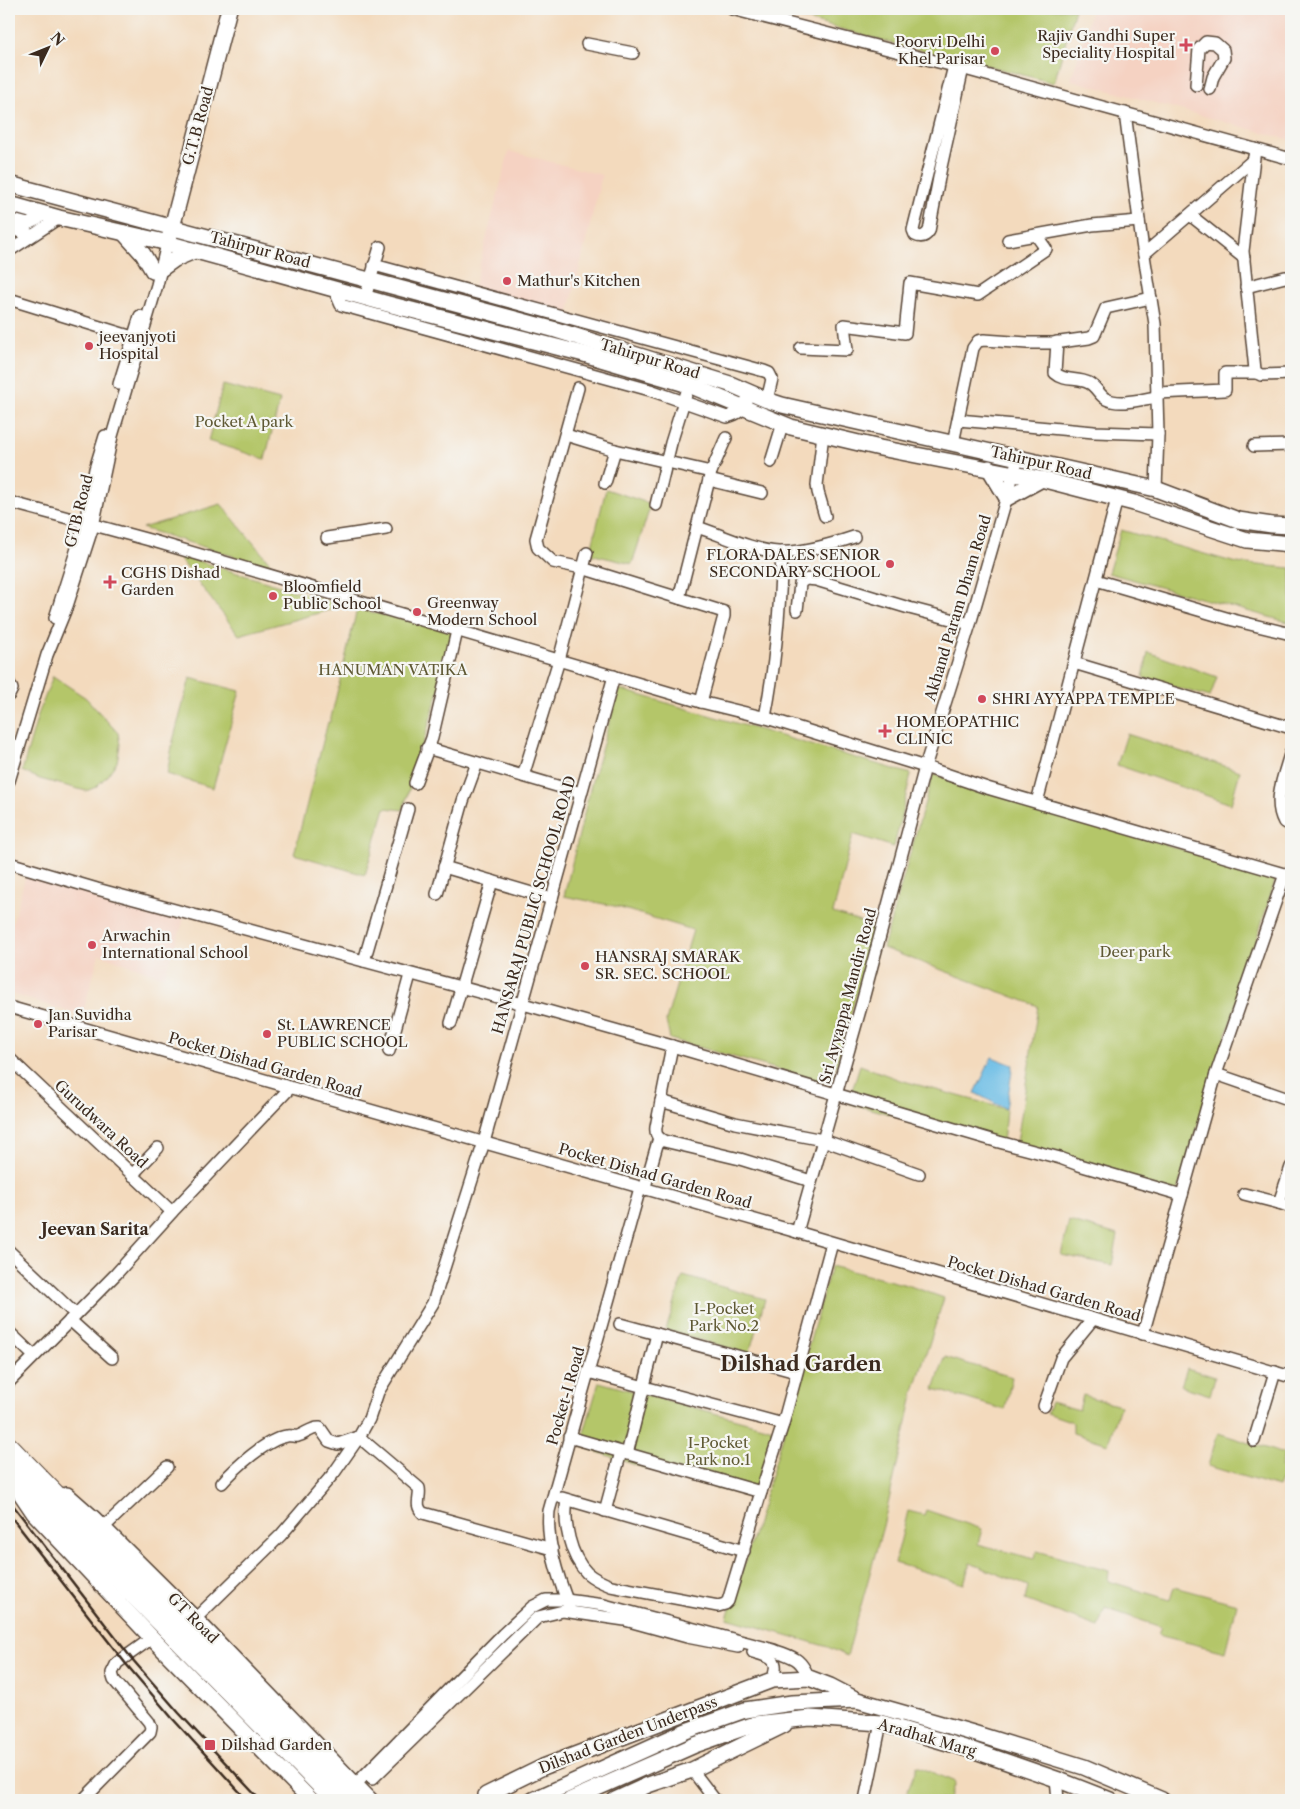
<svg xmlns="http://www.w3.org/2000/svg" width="1300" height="1809" viewBox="0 0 1300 1809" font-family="'Libre Caslon Text',serif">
	<rect width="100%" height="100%" fill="#f6f6f2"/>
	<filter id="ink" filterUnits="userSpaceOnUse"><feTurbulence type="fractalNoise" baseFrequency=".02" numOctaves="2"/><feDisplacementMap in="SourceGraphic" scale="10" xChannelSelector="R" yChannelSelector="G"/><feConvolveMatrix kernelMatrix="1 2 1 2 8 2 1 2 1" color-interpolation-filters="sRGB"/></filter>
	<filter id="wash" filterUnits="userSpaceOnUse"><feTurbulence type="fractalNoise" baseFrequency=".0096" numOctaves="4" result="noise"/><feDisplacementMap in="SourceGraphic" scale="20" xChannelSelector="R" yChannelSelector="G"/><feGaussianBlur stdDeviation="1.12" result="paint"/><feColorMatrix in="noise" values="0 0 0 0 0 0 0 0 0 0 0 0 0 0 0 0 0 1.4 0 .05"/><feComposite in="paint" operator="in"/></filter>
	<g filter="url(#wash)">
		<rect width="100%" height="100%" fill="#f3dabd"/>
		<!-- built -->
		<g fill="#f5d2c2">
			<polygon points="1092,9 1291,9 1291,140 1071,80"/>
			<polygon points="509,151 602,175 568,315 473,290"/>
			<polygon points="26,875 184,919 164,977 99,954 82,1016 9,993 9,936"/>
		</g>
		<!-- green -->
		<g fill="#b4c669" stroke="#787844">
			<polygon points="767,9 1075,9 1054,83 954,57 899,45"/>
			<polygon points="223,385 280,400 265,459 208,441"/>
			<polygon points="606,489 651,504 632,564 590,554"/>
			<polygon points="221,504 275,569 142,528"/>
			<polygon points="1121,530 1236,563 1291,568 1291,623 1108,573"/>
			<polygon points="176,554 344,606 239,635"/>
			<polygon points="357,609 457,631 403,810 385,808 365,875 294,854 328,722 330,722"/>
			<polygon points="1148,652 1217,677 1210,697 1143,678"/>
			<polygon points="53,676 86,698 118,733 120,745 117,762 106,777 96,787 86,791 40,779 22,771 38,715"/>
			<polygon points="190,678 240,691 213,788 167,774 173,741"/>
			<polygon points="619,689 911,774 894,847 853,834 833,913 875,927 837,1064 826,1083 670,1039 666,1021 693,930 614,906 564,896 592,781"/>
			<polygon points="1127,734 1240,771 1231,804 1117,765"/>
			<polygon points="933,774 1276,878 1175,1197 1017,1142 1038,1006 883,948"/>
			<polygon points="860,1065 900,1080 1006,1109 1003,1144 848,1103"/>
			<polygon points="1069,1221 1118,1235 1112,1265 1061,1255"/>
			<path d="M831,1266L907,1285L944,1298L914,1391L883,1526L847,1656L828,1647L727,1618C765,1502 798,1384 831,1266Z"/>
			<polygon points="683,1276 765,1299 749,1354 666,1330"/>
			<polygon points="945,1357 1012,1377 1005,1410 934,1389"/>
			<polygon points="1187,1368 1215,1377 1210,1395 1181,1386"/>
			<polygon points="599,1382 773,1429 753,1498 647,1469 580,1446"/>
			<polygon points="1083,1395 1120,1406 1108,1444 1073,1433 1073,1422 1047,1413 1051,1402 1079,1410"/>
			<polygon points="1218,1433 1284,1454 1281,1468 1291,1471 1291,1483 1281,1480 1278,1487 1208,1466"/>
			<polygon points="926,1510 982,1529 978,1544 1034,1559 1037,1551 1109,1571 1108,1581 1170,1600 1174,1587 1237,1604 1225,1652 1158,1635 1161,1627 1105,1608 1098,1627 1025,1600 1028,1586 970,1563 964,1584 895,1563 908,1511 924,1515"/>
			<polygon points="917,1766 955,1782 949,1800 904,1800"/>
		</g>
		<!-- water -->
		<polygon fill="#69bce5" stroke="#527382" points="992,1057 1013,1065 1006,1109 975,1093"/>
	</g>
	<g filter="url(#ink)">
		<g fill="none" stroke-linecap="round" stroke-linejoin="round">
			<!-- minor casing -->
			<g stroke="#574436" stroke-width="14">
				<g id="minor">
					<polyline points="732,9 954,66 1291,159"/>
					<polyline points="587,44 633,53"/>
					<path d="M954,66L913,230L915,235C921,238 925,237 929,231L941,167L963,68"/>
					<polyline points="1196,85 1199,49 1206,42 1215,43 1223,50 1224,58 1213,77 1210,89"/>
					<polyline points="1125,113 1142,243 1155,324 1158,434 1156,489"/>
					<polyline points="1255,149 1243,251 1255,370 1257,373 1261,375 1291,374"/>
					<polyline points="1190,215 1244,258"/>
					<polyline points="9,219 28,224 38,219 43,213"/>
					<polyline points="9,228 31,235"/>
					<polyline points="1008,240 1092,225 1139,221"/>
					<polyline points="9,251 59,218"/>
					<polyline points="1144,254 1253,160"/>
					<polyline points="374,265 764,371 769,373 772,379 767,400"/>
					<polyline points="1246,287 1285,277 1291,278"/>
					<path d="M334,289L341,305L650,390L727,417C737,414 743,411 746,401"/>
					<polyline points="365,298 380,247"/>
					<polyline points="9,299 139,339"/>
					<path d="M1057,342L1055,373C1065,382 1077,377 1089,383C1096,386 1099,395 1106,399C1120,406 1142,399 1157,397"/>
					<polyline points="801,348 847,350 844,325 905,333 910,283 978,295 1046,249 1036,235"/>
					<polyline points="119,384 140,316"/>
					<polyline points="578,388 536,539 538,548 553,562 582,568 724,612 724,616 701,702"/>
					<polyline points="1157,393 1225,390 1225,373 1257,373"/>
					<polyline points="958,420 1094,432 1158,434"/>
					<polyline points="823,434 817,485 818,492 825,516"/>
					<polyline points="566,435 615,450 711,472"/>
					<polyline points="953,443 973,348 978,341 984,340 1027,343 1053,343 1089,338 1094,336 1106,308 1151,298"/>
					<polyline points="1254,446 1291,445"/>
					<polyline points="771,462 783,423"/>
					<polyline points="709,480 762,493"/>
					<polyline points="605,483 615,450"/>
					<polyline points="9,502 153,541 701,702 770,719 925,767 987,788 1291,876"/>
					<polyline points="656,505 671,443 689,385"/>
					<path d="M697,527C722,535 752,550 778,552C800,554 833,544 854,537"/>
					<polyline points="327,538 386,529"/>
					<polyline points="1096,580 1233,620 1291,634"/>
					<polyline points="679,598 711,472 726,438"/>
					<path d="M797,610L800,584C804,578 809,579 816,580L909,608L970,624"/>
					<polyline points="55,618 85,523 95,469 105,436"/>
					<polyline points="1074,663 1291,728"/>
					<polyline points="9,683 12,689 9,695"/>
					<path d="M765,717C776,662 780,608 782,552"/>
					<polyline points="427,748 581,793"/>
					<path d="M1291,751C1285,773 1272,800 1284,822L1291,825"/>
					<polyline points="523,776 559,660 587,553"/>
					<polyline points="9,781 47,655 67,606 93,526 112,436 157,285 167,244"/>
					<polyline points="415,783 432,738 457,631"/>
					<polyline points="1037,802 1117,499"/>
					<polyline points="9,863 97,889 523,1004 672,1046 999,1142 1060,1158 1079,1165 1182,1195"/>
					<polyline points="444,867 552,899"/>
					<polyline points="437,894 463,801 477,763"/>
					<polyline points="364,961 408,809"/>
					<polyline points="9,1007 797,1232 1291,1377"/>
					<polyline points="451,1023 492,881"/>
					<path d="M672,1046L656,1127C655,1135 658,1138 664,1141L740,1159L811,1181"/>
					<polyline points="389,1051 410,975"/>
					<polyline points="9,1058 172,1212"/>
					<polyline points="1216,1074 1291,1100"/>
					<polyline points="661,1101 735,1123 823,1140 919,1174"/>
					<polyline points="132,1175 158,1148"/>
					<polyline points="644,1190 659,1138"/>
					<polyline points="1244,1194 1279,1203 1291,1167"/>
					<polyline points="1279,1203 1291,1207"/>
					<polyline points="797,1232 862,1003 925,767 970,624 1018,458"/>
					<polyline points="9,1251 75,1314"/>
					<polyline points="70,1320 112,1358"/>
					<polyline points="620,1324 796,1372"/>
					<polyline points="9,1332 34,1356"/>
					<polyline points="1143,1334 1216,1074 1285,874"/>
					<polyline points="588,1372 783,1424"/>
					<polyline points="9,1382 116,1274 172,1212 290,1088"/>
					<polyline points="1044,1406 1061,1358 1093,1319"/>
					<polyline points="569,1437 761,1492"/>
					<polyline points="1254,1441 1275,1372"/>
					<polyline points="627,1454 657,1334"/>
					<path d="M222,1483C235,1468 267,1439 287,1436C291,1435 295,1437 298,1436C306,1434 311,1427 320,1428L329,1441L338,1444L359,1437L419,1488C421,1498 414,1505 423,1513L552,1549"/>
					<polyline points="562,1498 744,1551"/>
					<path d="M567,1500C563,1522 570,1556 587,1573C594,1579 603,1583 611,1586L718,1606L725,1604L728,1601L761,1492L783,1424L832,1243"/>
					<polyline points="605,1511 621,1452"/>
					<polyline points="103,1528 167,1467"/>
					<path d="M569,1606C558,1577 546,1542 549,1511L640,1188"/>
					<polyline points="195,1619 281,1535 334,1473 359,1437 369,1419 378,1392 433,1303 484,1142 614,676"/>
					<path d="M753,1652C771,1657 781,1659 772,1680"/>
					<polyline points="692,1770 715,1800"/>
					<polyline points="1056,1778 1058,1800"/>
					<polyline points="372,1779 538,1617 563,1611 625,1620 687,1637 738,1647"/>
					<path d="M356,1784L503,1634L532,1607L546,1600H566L604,1605L774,1650C794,1658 800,1657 809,1678"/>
					<polyline points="83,1800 150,1732 151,1727 149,1722 114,1680 112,1673 117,1663 152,1638"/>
					<polyline points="865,1800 881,1723"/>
				</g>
			</g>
			<!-- major casing -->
			<g stroke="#574436" stroke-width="18">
				<g id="major">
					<polyline points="9,184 556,330 730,384 767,400 782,405 1156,489 1238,520 1272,525 1291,526"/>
					<polyline points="9,204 59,218 160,241 388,304 584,354 689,385 791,427 880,448 1045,480 1134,503 1247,540 1291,544"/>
					<polyline points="124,233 143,254 153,271"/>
					<polyline points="170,235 229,9"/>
					<polyline points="161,269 175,259 194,251"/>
					<polyline points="989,468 1007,498 1042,479"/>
					<polyline points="9,1476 34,1513 152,1638 311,1800"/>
					<polyline points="67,1495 93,1518 195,1619 370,1800"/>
					<polyline points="486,1795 543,1767 772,1680 809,1678 830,1686 855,1699"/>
					<polyline points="533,1800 686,1731 745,1710 792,1703 857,1700 973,1733 1084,1767 1162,1800"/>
					<polyline points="570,1800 695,1745 755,1724 810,1718 881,1723 975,1751 1059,1780 1110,1800"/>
					<polyline points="615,1800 648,1785 692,1770 784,1725"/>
				</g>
			</g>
			<!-- highway casing -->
			<g stroke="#574436" stroke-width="20">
				<g id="highway">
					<polyline points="9,1446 355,1800"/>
					<polyline points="9,1468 335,1800"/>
				</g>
			</g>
			<!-- minor -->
			<use href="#minor" stroke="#fff" stroke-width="11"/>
			<!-- major -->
			<use href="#major" stroke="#fff" stroke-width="15"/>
			<!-- highway -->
			<use href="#highway" stroke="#fff" stroke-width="18"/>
			<!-- rail -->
			<g stroke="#3b2a1e" stroke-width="2.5">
				<polyline points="9,1500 132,1659 179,1713 260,1800"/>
				<polyline points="9,1514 126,1664 172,1718 247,1800"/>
			</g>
		</g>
	</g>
	<!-- markers -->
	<g fill="#d1495b" stroke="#f6f6f2" stroke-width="2">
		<path d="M1183.5 37.5h5v5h5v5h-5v5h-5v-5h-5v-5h5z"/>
		<circle cx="995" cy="51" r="5"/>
		<circle cx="507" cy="281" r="5"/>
		<circle cx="89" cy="346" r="5"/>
		<circle cx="890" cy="564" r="5"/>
		<path d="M107.5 574.5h5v5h5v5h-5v5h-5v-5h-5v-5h5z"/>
		<circle cx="273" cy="596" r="5"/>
		<circle cx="417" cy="612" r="5"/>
		<circle cx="982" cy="699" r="5"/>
		<path d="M882.5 723.5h5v5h5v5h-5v5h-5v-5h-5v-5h5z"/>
		<circle cx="92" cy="945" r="5"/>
		<circle cx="585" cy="966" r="5"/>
		<circle cx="38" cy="1024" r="5"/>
		<circle cx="267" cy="1034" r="5"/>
		<rect x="204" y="1739" width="12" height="12" rx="2.5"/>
	</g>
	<g text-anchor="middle" stroke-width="4.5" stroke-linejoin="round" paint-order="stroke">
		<!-- poi labels -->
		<g font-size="15" fill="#3b2a1e" stroke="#f6f6f2" text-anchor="start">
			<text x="1175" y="41" text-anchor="end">Rajiv Gandhi Super<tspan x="1175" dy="17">Speciality Hospital</tspan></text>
			<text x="985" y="47" text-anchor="end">Poorvi Delhi<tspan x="985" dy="17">Khel Parisar</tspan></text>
			<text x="517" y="286">Mathur's Kitchen</text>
			<text x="99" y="342">jeevanjyoti<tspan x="99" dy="17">Hospital</tspan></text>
			<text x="880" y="560" text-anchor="end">FLORA DALES SENIOR<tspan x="880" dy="17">SECONDARY SCHOOL</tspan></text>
			<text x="121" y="578">CGHS Dishad<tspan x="121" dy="17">Garden</tspan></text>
			<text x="283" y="592">Bloomfield<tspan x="283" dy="17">Public School</tspan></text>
			<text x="427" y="608">Greenway<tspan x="427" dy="17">Modern School</tspan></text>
			<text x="992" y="704">SHRI AYYAPPA TEMPLE</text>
			<text x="896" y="727">HOMEOPATHIC<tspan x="896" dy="17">CLINIC</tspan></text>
			<text x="102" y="941">Arwachin<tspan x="102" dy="17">International School</tspan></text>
			<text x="595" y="962">HANSRAJ SMARAK<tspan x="595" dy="17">SR. SEC. SCHOOL</tspan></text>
			<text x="48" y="1020">Jan Suvidha<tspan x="48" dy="17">Parisar</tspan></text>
			<text x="277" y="1030">St. LAWRENCE<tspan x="277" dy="17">PUBLIC SCHOOL</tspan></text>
			<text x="221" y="1750">Dilshad Garden</text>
		</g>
		<!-- street labels -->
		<g font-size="15" fill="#3b2a1e" stroke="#f6f6f2">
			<text transform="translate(198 126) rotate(-75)" y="5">G.T.B Road</text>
			<text transform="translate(260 250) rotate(15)" y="5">Tahirpur Road</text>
			<text transform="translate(650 359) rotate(17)" y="5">Tahirpur Road</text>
			<text transform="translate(1041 463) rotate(13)" y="5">Tahirpur Road</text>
			<text transform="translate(79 511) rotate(-76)" y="5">GTB Road</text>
			<text transform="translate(958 608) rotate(-73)" y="5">Akhand Param Dham Road</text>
			<text transform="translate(534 905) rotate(-74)" y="5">HANSARAJ PUBLIC SCHOOL ROAD</text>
			<text transform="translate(848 996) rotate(-75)" y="5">Sri Ayyappa Mandir Road</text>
			<text transform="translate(265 1065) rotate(16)" y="5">Pocket Dishad Garden Road</text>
			<text transform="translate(101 1124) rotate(43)" y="5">Gurudwara Road</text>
			<text transform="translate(655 1176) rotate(16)" y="5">Pocket Dishad Garden Road</text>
			<text transform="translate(1044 1289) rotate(16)" y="5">Pocket Dishad Garden Road</text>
			<text transform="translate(566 1396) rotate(-74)" y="5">Pocket-I Road</text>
			<text transform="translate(193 1618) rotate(45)" y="5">GT Road</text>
			<text transform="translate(628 1735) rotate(-21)" y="5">Dilshad Garden Underpass</text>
			<text transform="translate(927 1738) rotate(16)" y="5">Aradhak Marg</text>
		</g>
		<!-- park labels -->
		<g font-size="15" fill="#5f5934" stroke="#f6f6f2">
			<text x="244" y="427">Pocket A park</text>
			<text x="393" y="675">HANUMAN VATIKA</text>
			<text x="1135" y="957">Deer park</text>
			<text x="724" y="1314">I-Pocket<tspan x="724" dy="17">Park No.2</tspan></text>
			<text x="718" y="1448">I-Pocket<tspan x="718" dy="17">Park no.1</tspan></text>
		</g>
		<!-- neighbourhood labels -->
		<g font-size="16" font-weight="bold" fill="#3b2a1e" stroke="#f6f6f2">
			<text x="95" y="1235">Jeevan Sarita</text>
		</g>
		<!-- district labels -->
		<g font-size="20" font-weight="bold" fill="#3b2a1e" stroke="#f6f6f2">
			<text x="801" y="1371">Dilshad Garden</text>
		</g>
	</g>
	<!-- margin -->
	<rect width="1300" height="1809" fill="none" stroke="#f6f6f2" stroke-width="30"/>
	<!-- north arrow -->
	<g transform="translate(48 48) rotate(47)" stroke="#f6f6f2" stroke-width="4" paint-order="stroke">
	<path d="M0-4L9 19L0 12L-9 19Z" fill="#3b2a1e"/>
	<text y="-8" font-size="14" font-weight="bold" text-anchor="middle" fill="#3b2a1e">N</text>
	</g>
</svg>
